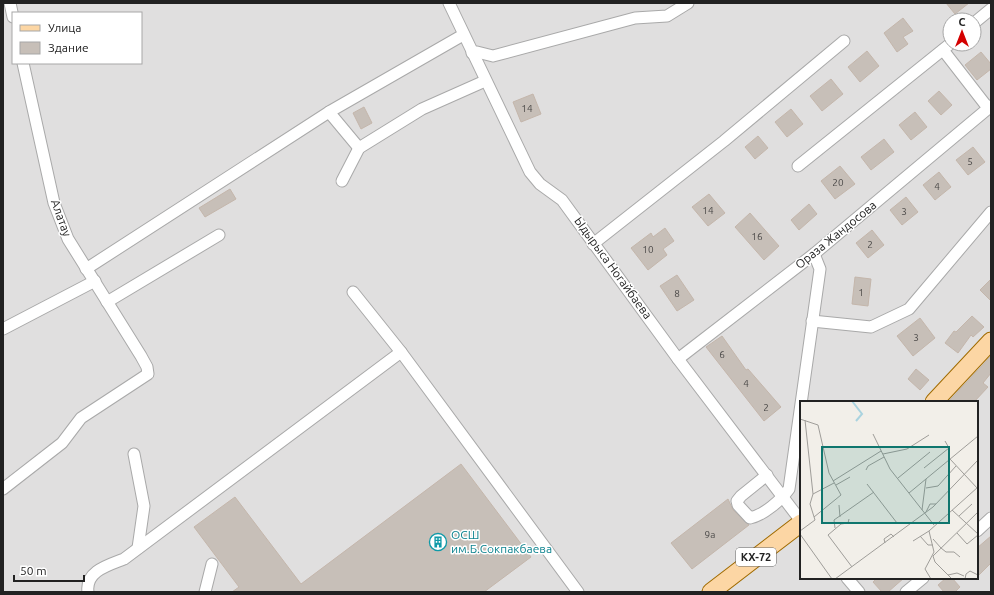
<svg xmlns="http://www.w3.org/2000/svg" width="994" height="595" viewBox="0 0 994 595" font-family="Ubuntu,sans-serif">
	<rect width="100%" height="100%" fill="#f2efe9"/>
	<!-- residential -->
	<path fill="#e0dfdf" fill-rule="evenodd" d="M3,3H991V592H3ZM13,13H141V63H13ZM950,20H974V44H950ZM801,402H977V578H801Z"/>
	<!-- building -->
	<g fill="#c7bfb8" stroke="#c4b6ab">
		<polygon points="946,3 969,3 955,14"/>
		<polygon points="903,18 913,31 903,37 908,44 897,52 884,33"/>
		<polygon points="867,51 879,66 860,82 848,67"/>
		<polygon points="981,52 991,64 991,69 977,80 965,65"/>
		<polygon points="831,79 843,94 822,111 810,96"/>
		<polygon points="939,91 952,105 941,115 928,101"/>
		<polygon points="533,94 541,114 521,122 513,102"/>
		<polygon points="364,107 372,123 361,129 353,113"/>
		<polygon points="791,109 803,124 787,137 775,122"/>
		<polygon points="915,112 927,127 911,140 899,125"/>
		<polygon points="758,136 768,148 755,159 745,147"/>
		<polygon points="884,139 894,152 871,170 861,157"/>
		<polygon points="973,147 985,162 968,175 956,160"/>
		<polygon points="840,166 855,184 835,199 821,181"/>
		<polygon points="939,172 951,187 935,200 923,185"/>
		<polygon points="230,189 236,199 205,217 199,208"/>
		<polygon points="709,194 725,213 708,226 692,207"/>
		<polygon points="906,197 918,212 902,225 890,210"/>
		<polygon points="809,204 817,214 799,230 791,220"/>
		<polygon points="750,213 779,246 764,260 735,227"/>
		<polygon points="665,228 674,241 663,249 667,255 648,270 631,248 651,233 653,237"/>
		<polygon points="872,230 884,245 868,258 856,243"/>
		<polygon points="677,275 694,300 677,311 660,286"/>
		<polygon points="855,277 871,279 868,306 852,304"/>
		<polygon points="991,279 991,301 980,290"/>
		<polygon points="972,316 984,327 973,337 971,335 958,353 945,343 954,331 956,332"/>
		<polygon points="920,318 935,338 913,356 897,336"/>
		<polygon points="722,336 746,370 748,369 781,407 764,421 706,347"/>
		<polygon points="991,356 991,373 983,383 988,387 974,402 948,402"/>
		<polygon points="916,369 929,380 920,390 908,379"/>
		<polygon points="461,464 531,557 484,592 232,592 239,587 194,527 235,497 301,584"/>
		<polygon points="728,499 733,510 749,525 692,569 671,543"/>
		<polygon points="991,536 991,563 977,577 977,548"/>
		<polygon points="877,578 904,578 888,592 882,592 873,582"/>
		<polygon points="946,578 952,578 960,587 955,592 944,592 938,585"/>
	</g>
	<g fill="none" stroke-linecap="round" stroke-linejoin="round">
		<!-- street casing -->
		<g stroke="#a9a9a9" stroke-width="13">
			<g id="street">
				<polyline points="10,3 13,17"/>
				<polyline points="449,3 530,172 540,184 562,200 678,359 801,521"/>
				<polyline points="974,23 991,9"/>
				<polyline points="943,50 988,108"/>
				<polyline points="472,53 477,52 493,56 635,18 667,16 688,3"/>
				<polyline points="329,112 359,148"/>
				<polyline points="798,166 950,44"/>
				<polyline points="342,181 359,148 422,109 485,81"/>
				<polyline points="593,244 724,141 844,41"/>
				<polyline points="86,269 329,112 463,35"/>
				<polyline points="353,292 401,352 578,592"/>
				<polyline points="107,302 219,235"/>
				<polyline points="812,321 871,327 909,309 991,212"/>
				<polyline points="3,329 95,281"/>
				<polyline points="678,359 814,254 991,106"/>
				<polyline points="134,454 144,506 138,548"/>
				<path d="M767,475L741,496L737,501L738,505L750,518C764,515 781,500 789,489L820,269L814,254"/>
				<polyline points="3,489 62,443 81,418 148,374 147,367 141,356 68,239 54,203 23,63"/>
				<polyline points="977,531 991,518"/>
				<polyline points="847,578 859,592"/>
				<path d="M88,592C85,571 109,565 124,559L401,352"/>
				<polyline points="205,592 212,564"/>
				<polyline points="906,592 923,578"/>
			</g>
		</g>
		<!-- primary casing -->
		<g stroke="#a06b00" stroke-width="19">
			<g id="primary">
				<polyline points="934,402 991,341"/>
				<polyline points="711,592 801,523"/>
			</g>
		</g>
		<!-- street -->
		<use href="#street" stroke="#fff" stroke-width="11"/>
		<!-- primary -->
		<use href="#primary" stroke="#fcd6a4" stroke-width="17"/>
	</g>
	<!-- icons -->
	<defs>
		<g id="building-ring" transform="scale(0.9)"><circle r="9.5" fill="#fff" stroke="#0f9aa8" stroke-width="1.5"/><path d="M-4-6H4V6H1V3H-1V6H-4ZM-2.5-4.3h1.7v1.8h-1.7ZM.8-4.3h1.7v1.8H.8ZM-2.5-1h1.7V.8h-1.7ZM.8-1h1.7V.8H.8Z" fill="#0f9aa8"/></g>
	</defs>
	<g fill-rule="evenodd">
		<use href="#building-ring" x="438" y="542"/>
	</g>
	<g text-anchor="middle" stroke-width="3" stroke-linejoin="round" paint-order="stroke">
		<!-- number labels -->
		<g font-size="10" fill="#4b4948">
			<text x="527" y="112">14</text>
			<text x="970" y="165">5</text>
			<text x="838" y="186">20</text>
			<text x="937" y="190">4</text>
			<text x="708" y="214">14</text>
			<text x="904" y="215">3</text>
			<text x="757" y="240">16</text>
			<text x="870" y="248">2</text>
			<text x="648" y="253">10</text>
			<text x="861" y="296">1</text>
			<text x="677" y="297">8</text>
			<text x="916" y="341">3</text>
			<text x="722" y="358">6</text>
			<text x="746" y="387">4</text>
			<text x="766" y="411">2</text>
			<text x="710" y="538">9а</text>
		</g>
		<!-- shield labels -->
		<rect fill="#fff" stroke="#646464" stroke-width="1" x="736" y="548" width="40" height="18" rx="3"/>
		<g font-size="11" font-weight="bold" fill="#222">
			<text x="756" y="561">КХ-72</text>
		</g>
		<!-- street labels -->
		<g font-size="12" fill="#222" stroke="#fff">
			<text transform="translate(61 218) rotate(70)" y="4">Алатау</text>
			<text transform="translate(836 235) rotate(-39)" y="4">Ораза Жандосова</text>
			<text transform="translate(613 268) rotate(54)" y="4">Ыдырыса Ногайбаева</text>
		</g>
		<!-- culture labels -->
		<g font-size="12" fill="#0d838f" stroke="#fff" text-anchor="start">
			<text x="451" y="539">ОСШ<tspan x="451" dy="14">им.Б.Сокпакбаева</tspan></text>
		</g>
	</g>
	<!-- overview -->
	<g transform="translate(800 401)">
		<rect width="178" height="178" fill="#f2efe9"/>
		<path fill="none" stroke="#aad3df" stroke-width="2" d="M52,0L62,13L56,20"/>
		<path fill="none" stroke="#9f9d99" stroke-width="1" d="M0,18L18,24L29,72L41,94L14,116M73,33L90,68L134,124M83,53L107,48L129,34M150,58L178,88M124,67L149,47L145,40M66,69L68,65L84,56M98,77L130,51M33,80L81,50M67,83L97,122M36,84L50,76M126,87L138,85L156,65M109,92L178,35M13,93L34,82M39,104L40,116M122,109L126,78M152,109L178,133M126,111L130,103H136M159,115L172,103M49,118L48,122L41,123L28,134L52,166M35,127L34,119L74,91M0,130L15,119L10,103L13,93L5,19M129,130L134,151L125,168L131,178M157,132L167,143L178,134M0,133L32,178M120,135L128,144H133M133,138L141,147M113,140L129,130L178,86M85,142L84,138L91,133L94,136M141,147L146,151H154L160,156M133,155L178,111M133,155L135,161L152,178M148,174L157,172L164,175M35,178L133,106L178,59M165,178L166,173L170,170L178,174"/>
		<path fill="#0f766e" fill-opacity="0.15" stroke="#0f766e" stroke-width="2" d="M22,46H149V122H22Z"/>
		<rect width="178" height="178" fill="none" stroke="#222" stroke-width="2"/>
	</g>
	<!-- border -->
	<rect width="994" height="595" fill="none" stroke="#222222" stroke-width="8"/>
	<!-- legend -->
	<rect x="12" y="12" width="130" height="52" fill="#ffffff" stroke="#a7a7a7"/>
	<rect x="20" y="25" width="20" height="6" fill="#fcd6a4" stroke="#a7a7a7"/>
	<text x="48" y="32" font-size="12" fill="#222222">Улица</text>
	<rect x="20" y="42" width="20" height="12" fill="#c7bfb8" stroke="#a7a7a7"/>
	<text x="48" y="52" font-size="12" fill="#222222">Здание</text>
	<!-- north arrow -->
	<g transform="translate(962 32)"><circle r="19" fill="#ffffff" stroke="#a7a7a7"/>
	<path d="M0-3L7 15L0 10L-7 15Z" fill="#d40000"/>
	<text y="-6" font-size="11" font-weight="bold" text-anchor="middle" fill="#222222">С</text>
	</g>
	<!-- scale -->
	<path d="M14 575v6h70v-6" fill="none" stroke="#222222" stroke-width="2"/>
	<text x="20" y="575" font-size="12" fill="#222222" stroke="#ffffff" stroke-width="3" paint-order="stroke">50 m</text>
</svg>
